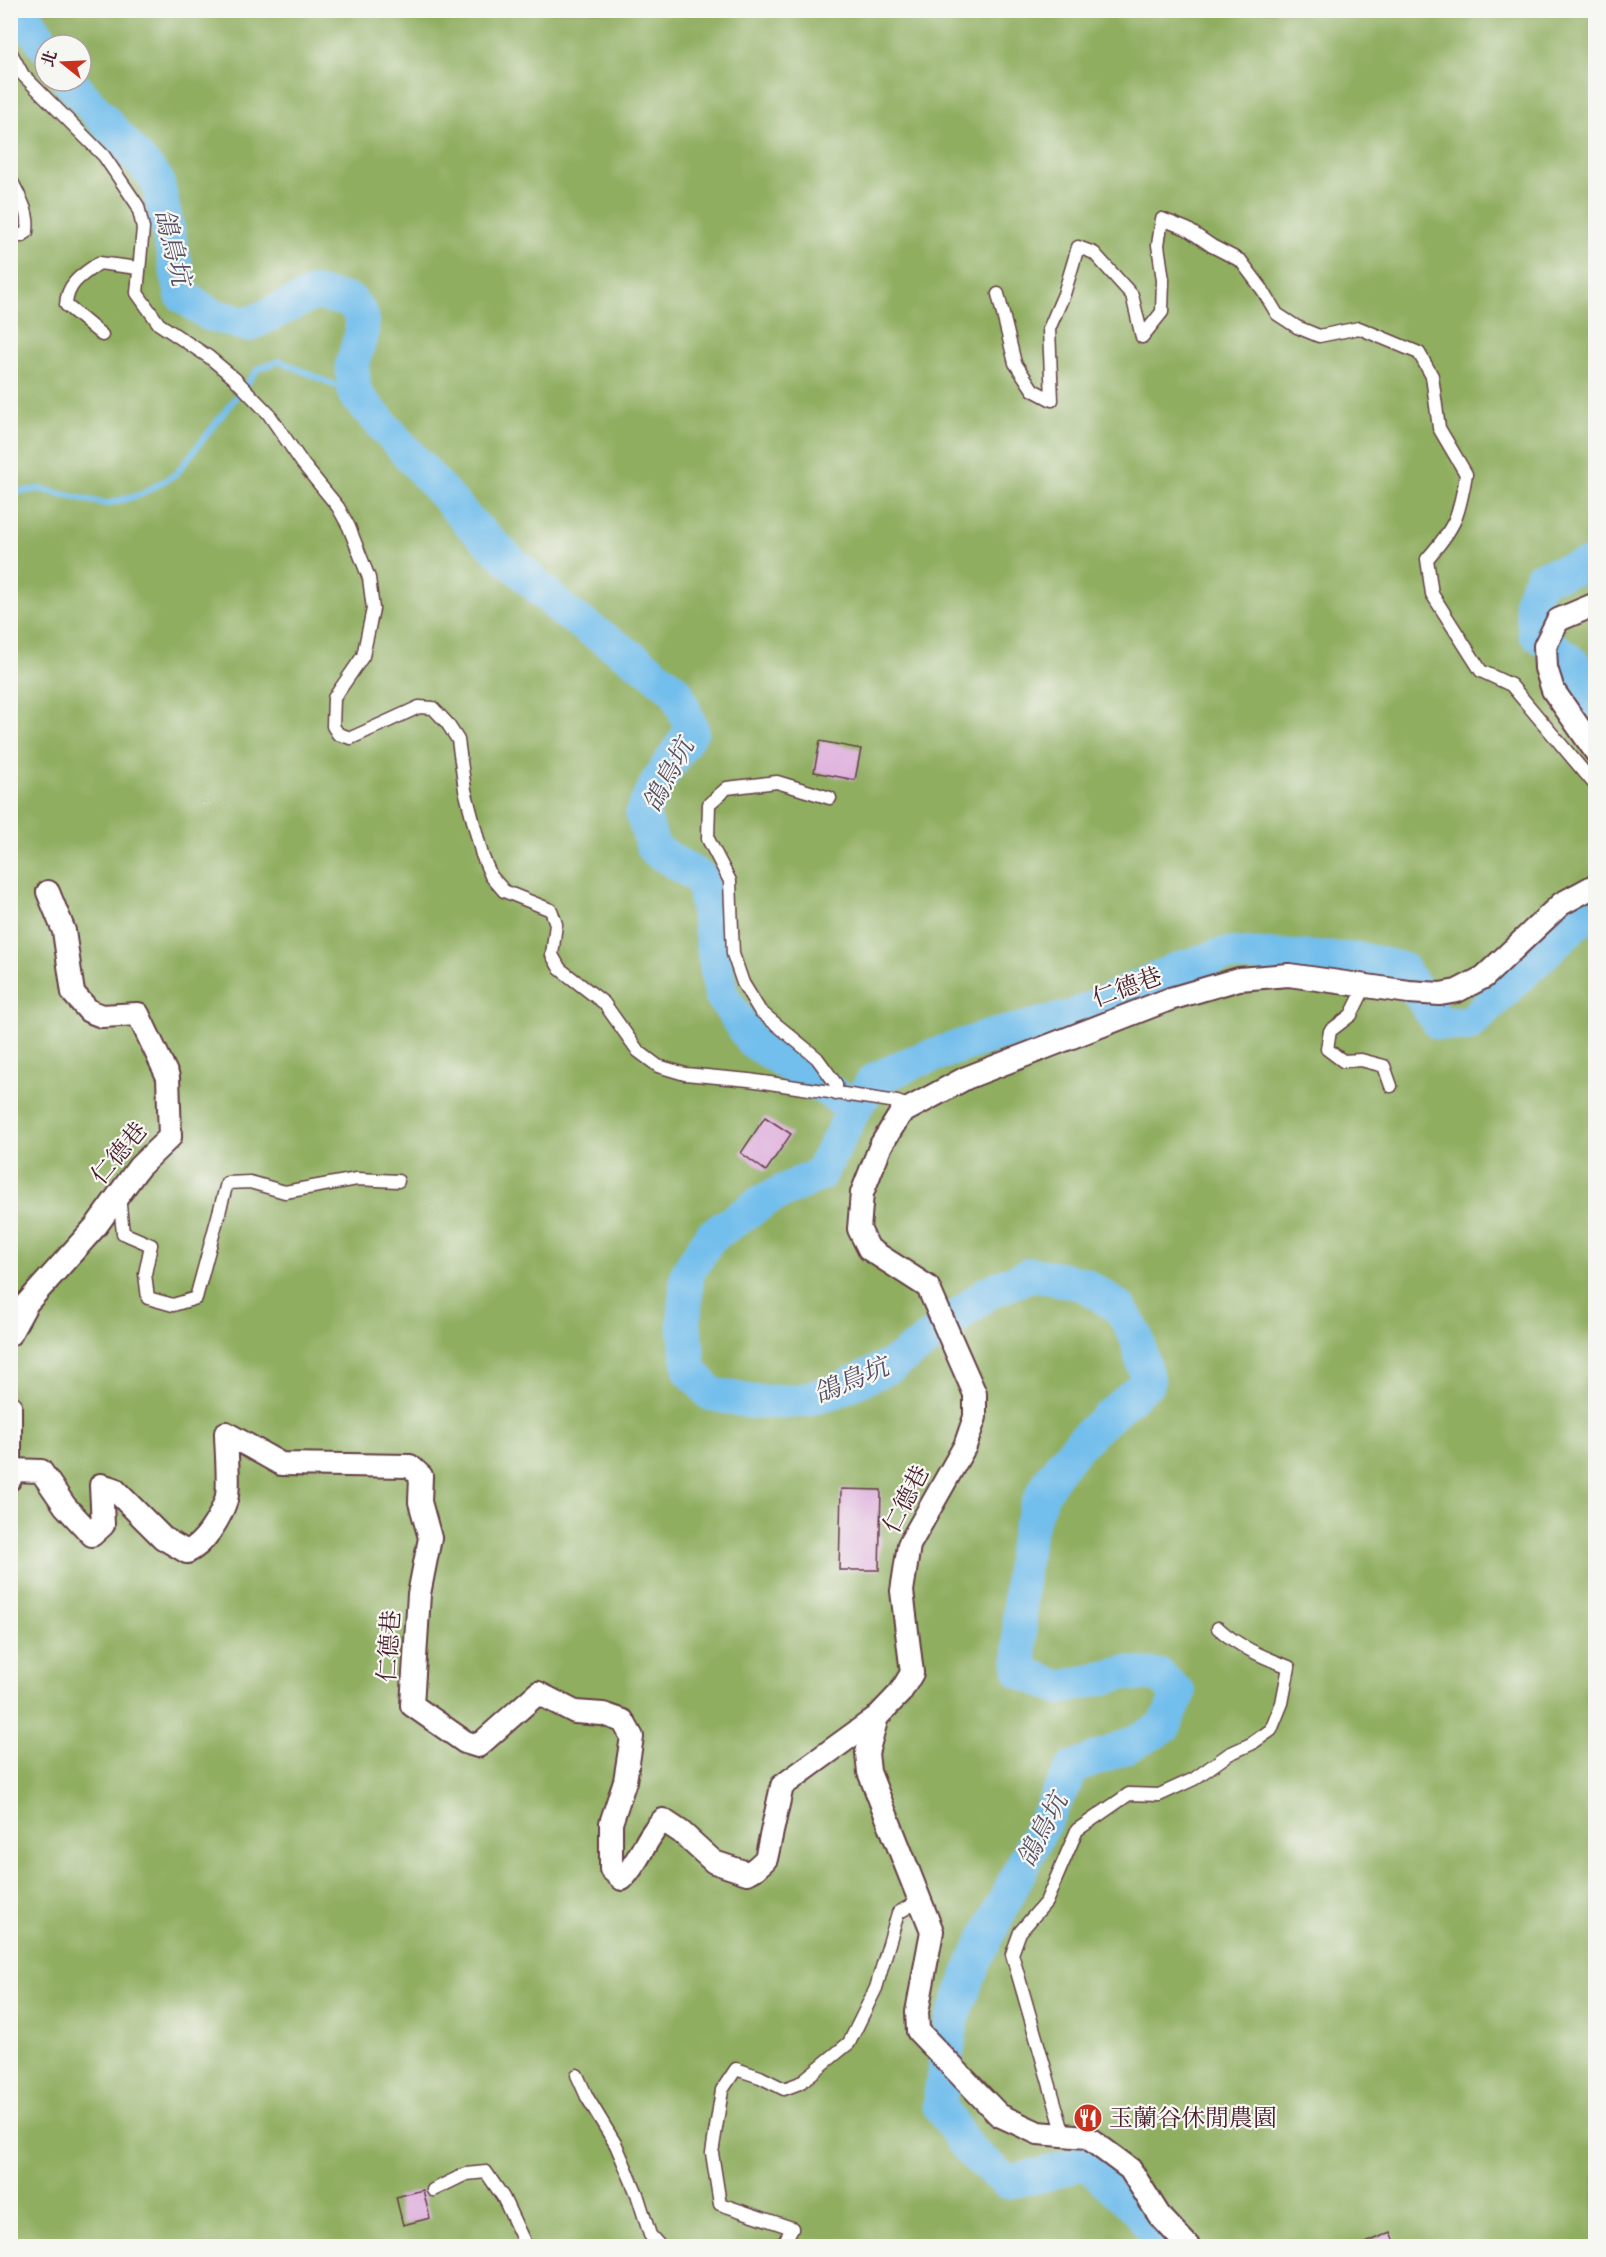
<svg xmlns="http://www.w3.org/2000/svg" width="1606" height="2257" viewBox="0 0 1606 2257" font-family="'Gentium Book Plus','Noto Serif TC',serif">
	<rect width="100%" height="100%" fill="#f6f6f2"/>
	<filter id="ink" filterUnits="userSpaceOnUse"><feTurbulence type="fractalNoise" baseFrequency=".0167" numOctaves="2"/><feDisplacementMap in="SourceGraphic" scale="12" xChannelSelector="R" yChannelSelector="G"/><feConvolveMatrix kernelMatrix="1 2 1 2 8 2 1 2 1" color-interpolation-filters="sRGB"/></filter>
	<filter id="wash" filterUnits="userSpaceOnUse"><feTurbulence type="fractalNoise" baseFrequency=".008" numOctaves="4" result="noise"/><feDisplacementMap in="SourceGraphic" scale="24" xChannelSelector="R" yChannelSelector="G"/><feGaussianBlur stdDeviation="1.35" result="paint"/><feColorMatrix in="noise" values="0 0 0 0 0 0 0 0 0 0 0 0 0 0 0 0 0 1.4 0 .05"/><feComposite in="paint" operator="in"/></filter>
	<g filter="url(#wash)">
		<rect width="100%" height="100%" fill="#f0e8d1"/>
		<!-- forest -->
		<path fill="#90ae61" stroke="#6d6646" stroke-width="1.5" fill-rule="evenodd" d="M11,11H1595V2246H11ZM45,45H81V81H45Z"/>
		<g fill="none" stroke-linecap="round" stroke-linejoin="round">
			<!-- stream -->
			<polyline stroke="#72beec" stroke-width="6" points="10,493 40,489 106,504 140,495 176,474 258,369 280,361 355,394"/>
			<!-- river -->
			<g stroke="#72beec" stroke-width="34">
				<polyline points="17,10 26,17 45,46"/>
				<polyline points="69,81 157,180 182,295 209,314 248,325 315,293 351,301 362,316 362,332 352,365 355,394 470,523 566,613 648,668 677,692 692,730 658,781 642,813 654,849 702,879 721,994 752,1041 855,1108"/>
				<polyline points="1596,563 1541,578 1531,600 1535,632 1575,665 1596,704"/>
				<path d="M1164,2246L1138,2209L1085,2162L1043,2175L1007,2182L968,2149L939,2105L952,2020L975,1961L1041,1828L1073,1768L1125,1747L1164,1727L1179,1694L1160,1676L1125,1673L1061,1688L1021,1672C1019,1604 1015,1529 1056,1472C1079,1439 1117,1409 1148,1382L1136,1336L1120,1308L1083,1284L1032,1274L987,1293L924,1343L892,1365L836,1391L799,1401L753,1402L711,1394L690,1370L684,1324L687,1274L710,1237L767,1199L820,1174L855,1108L874,1080L911,1063L985,1038L1072,1017L1175,970L1226,954L1364,960L1402,969L1439,1023L1468,1025L1577,922L1596,911"/>
			</g>
		</g>
		<g id="blocks">
			<!-- building -->
			<g fill="#dfb0dd">
				<polygon points="820,741 861,749 855,780 814,772"/>
				<polygon points="765,1117 791,1134 766,1171 741,1153"/>
				<polygon points="841,1489 881,1490 879,1570 839,1570"/>
				<polygon points="423,2190 430,2218 403,2225 396,2197"/>
				<polygon points="1391,2232 1397,2246 1359,2246"/>
			</g>
		</g>
	</g>
	<g filter="url(#ink)">
		<use href="#blocks" fill-opacity="0" stroke="#633d44" stroke-width="1.5"/>
		<g fill="none" stroke-linecap="round" stroke-linejoin="round">
			<!-- lane casing -->
			<g stroke="#633d44" stroke-width="15">
				<g id="lane">
					<polyline points="10,51 23,75 104,156 138,206 143,228 137,293 159,324 209,357 234,378 268,413 303,464 338,507 349,527 369,578 373,609 363,656 334,698 333,726 338,734 351,738 419,707 433,708 447,723 458,740 465,790 482,855 491,876 504,891 551,910 556,924 552,955 560,969 604,1003 638,1051 658,1066 685,1074 749,1080 897,1102 911,1107"/>
					<path d="M10,178C19,196 30,212 27,232L21,236L10,231"/>
					<path d="M998,294L1015,363L1033,390L1052,400L1049,329L1064,294L1078,247L1094,253L1132,295L1142,337L1162,312L1163,280L1158,245L1162,219L1187,229L1212,246L1241,261L1262,289L1277,314L1297,327L1319,336L1359,328L1419,353L1432,376L1439,428L1466,474C1459,516 1456,526 1427,559L1432,594L1481,671L1511,685L1596,786"/>
					<path d="M102,335L66,305C67,283 82,275 99,263L138,268"/>
					<polyline points="830,798 777,782 727,788 709,804 708,839 730,881 733,954 743,983 760,1011 817,1058 836,1084 836,1094"/>
					<polyline points="1365,987 1351,1015 1330,1031 1327,1049 1343,1061 1361,1060 1384,1066 1391,1086"/>
					<polyline points="119,1196 123,1233 151,1245 145,1274 148,1298 173,1305 196,1298 227,1183 250,1182 285,1192 357,1179 398,1181"/>
					<polyline points="577,2075 587,2097 616,2145 637,2194 650,2235 660,2246"/>
					<path d="M1064,2135L1012,1954L1020,1932L1046,1902L1077,1830L1129,1794L1159,1795L1194,1779L1229,1754L1251,1744L1271,1730L1282,1703L1289,1667C1263,1657 1239,1647 1218,1628"/>
					<polyline points="433,2190 466,2174 486,2172 503,2197 526,2246"/>
					<polyline points="773,2246 784,2243 792,2228 720,2204 712,2153 722,2090 736,2069 760,2077 784,2089 800,2083 849,2043 876,1988 898,1913 920,1900"/>
				</g>
			</g>
			<!-- street casing -->
			<g stroke="#633d44" stroke-width="26">
				<g id="street">
					<polyline points="1596,604 1558,620 1545,646 1546,668 1553,690 1596,752"/>
					<polyline points="10,1334 27,1303 96,1226 139,1167 170,1137 168,1077 138,1014 102,1016 89,1011 73,993 64,931 48,892"/>
					<polyline points="10,1406 10,1479"/>
					<path d="M12,1470L41,1471L65,1506L92,1535L103,1525L101,1485L114,1489L163,1538L187,1552C205,1544 220,1518 226,1500C230,1488 226,1448 226,1433L281,1464L410,1466L421,1476L420,1502L430,1538L419,1594L412,1705L465,1742L478,1746L538,1693L575,1712L603,1714L623,1721L632,1737L625,1781L611,1823V1869L622,1879C640,1862 645,1837 663,1820L681,1832L714,1862L747,1873L755,1869L766,1859L782,1786L877,1717"/>
					<polyline points="1188,2246 1159,2215 1130,2169 1087,2137 1038,2133 999,2115 918,2031 917,2012 932,1931 869,1772 867,1753 877,1717 900,1693 912,1673 902,1591 909,1545 965,1446 975,1417 975,1394 928,1287 869,1249 859,1229 862,1193 881,1145 901,1113 966,1078 1170,999 1239,979 1289,975 1409,992 1440,994 1457,991 1484,977 1561,904 1596,885"/>
				</g>
			</g>
			<!-- lane -->
			<use href="#lane" stroke="#fff" stroke-width="12"/>
			<!-- street -->
			<use href="#street" stroke="#fff" stroke-width="22"/>
		</g>
	</g>
	<!-- icons -->
	<defs>
		<g id="restaurant-disc" transform="scale(1.5)"><circle r="9.5" fill="#c8321e" stroke="#f6f6f2"/><path d="M-5-6h1v4h1v-4h1v4h1v-4h1v5L-1.5 .5V6h-2V.5L-5-1ZM5-6V6H3V1.5H1.5Q1.5-4 5-6Z" fill="#fff"/></g>
	</defs>
	<g fill-rule="evenodd">
		<use href="#restaurant-disc" x="1088" y="2118"/>
	</g>
	<g text-anchor="middle" stroke-width="4.5" stroke-linejoin="round" paint-order="stroke">
		<!-- street labels -->
		<g font-size="24" fill="#4a1f2b" stroke="#f6f6f2">
			<text transform="translate(1127 987) rotate(-20)" y="8">仁德巷</text>
			<text transform="translate(119 1153) rotate(-50)" y="8">仁德巷</text>
			<text transform="translate(906 1499) rotate(-63)" y="8">仁德巷</text>
			<text transform="translate(389 1646) rotate(-86)" y="8">仁德巷</text>
		</g>
		<!-- poi labels -->
		<g font-size="24" fill="#4a1f2b" stroke="#f6f6f2" text-anchor="start">
			<text x="1109" y="2126">玉蘭谷休閒農園</text>
		</g>
		<!-- water labels -->
		<g font-size="26" font-style="italic" fill="#564f65" stroke="#f6f6f2">
			<text transform="translate(173 247) rotate(76)" y="9">鴿鳥坑</text>
			<text transform="translate(668 775) rotate(-62)" y="9">鴿鳥坑</text>
			<text transform="translate(851 1380) rotate(-23)" y="9">鴿鳥坑</text>
			<text transform="translate(1042 1830) rotate(-63)" y="9">鴿鳥坑</text>
		</g>
	</g>
	<!-- margin -->
	<rect width="1606" height="2257" fill="none" stroke="#f6f6f2" stroke-width="36"/>
	<!-- north arrow -->
	<g transform="translate(63 63) rotate(288)"><circle r="28" fill="#f6f6f2" stroke="#b1a0a2" stroke-width="1.5"/>
	<path d="M0-4.5L10 22L0 15L-10 22Z" fill="#c8321e"/>
	<text y="-9" font-size="16" font-weight="bold" text-anchor="middle" fill="#4a1f2b">北</text>
	</g>
</svg>
